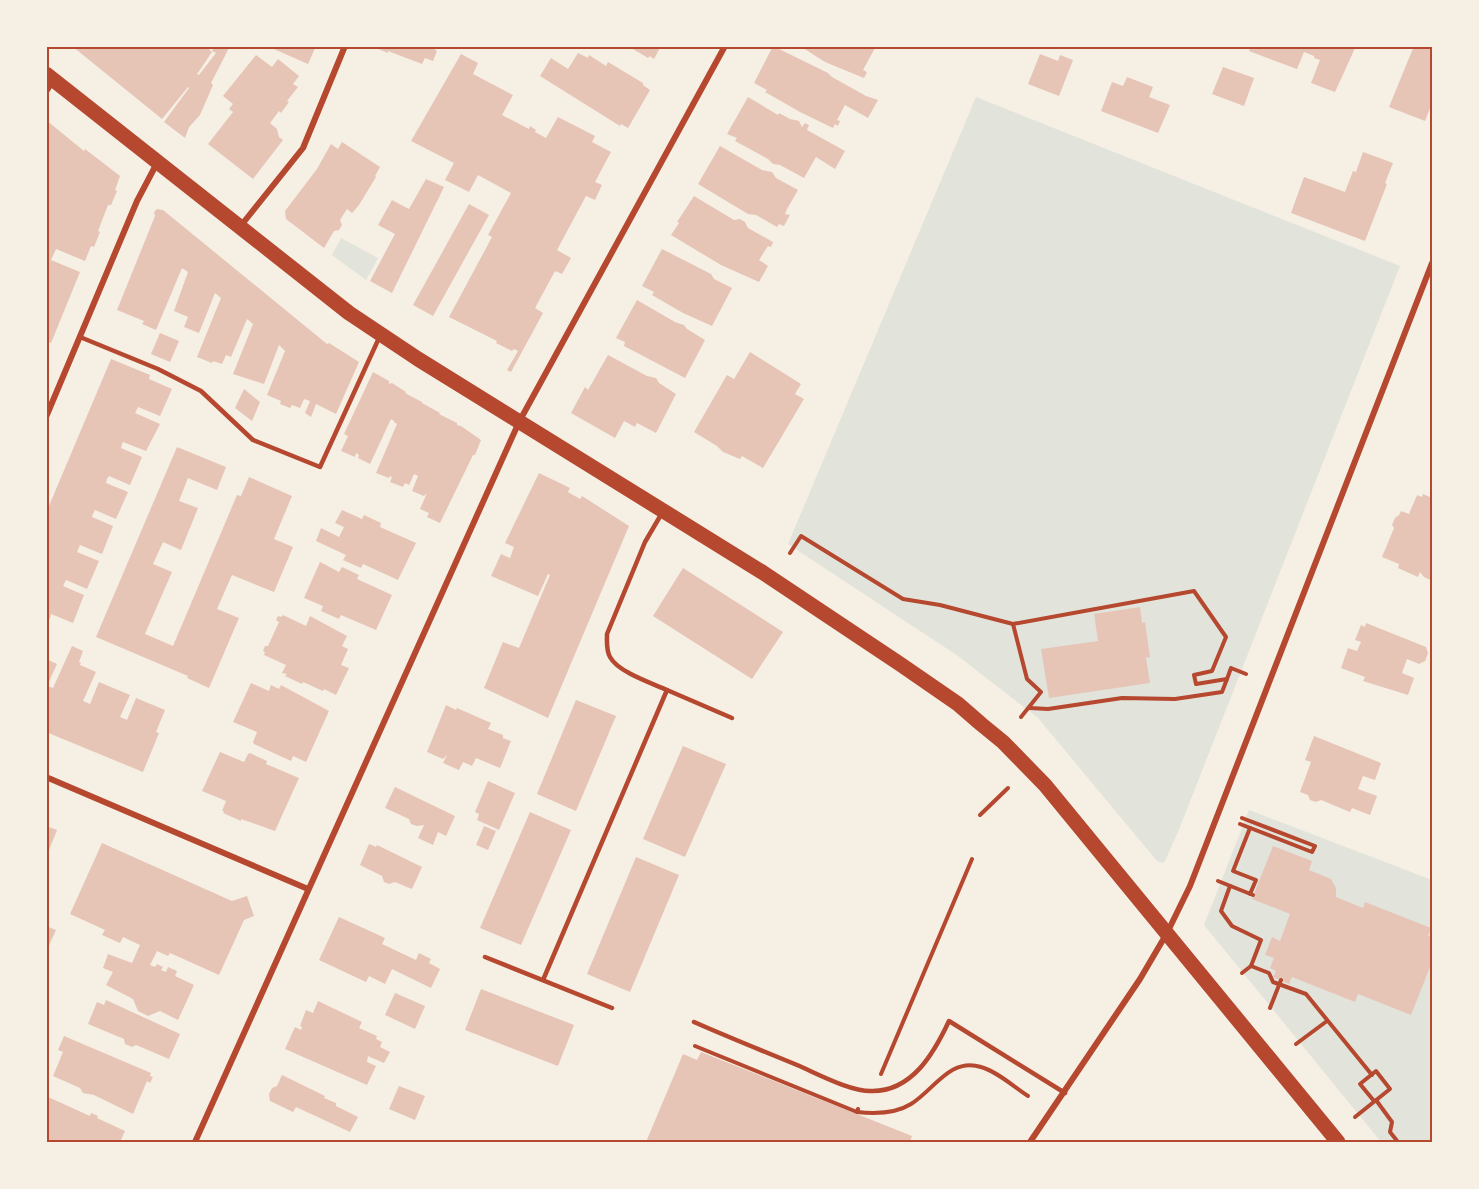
<svg xmlns="http://www.w3.org/2000/svg" width="1479" height="1189" viewBox="0 0 1479 1189" font-family="'IBM Plex Serif',serif">
	<rect width="100%" height="100%" fill="#f6efe4"/>
	<!-- green -->
	<g fill="#e2e4dc">
		<polygon points="976,97 1400,266 1180,827 1166,859 1163,863 1157,861 1038,718 958,656 788,544"/>
		<polygon points="341,238 378,258 366,280 332,255"/>
		<polygon points="1249,810 1432,880 1432,1142 1381,1142 1204,925"/>
	</g>
	<!-- building -->
	<g fill="#e6c5b7">
		<polygon points="72,46 206,46 212,52 197,74 199,75 216,53 212,51 214,46 230,46 211,83 213,85 200,115 189,127 185,138 164,122 189,88 188,87 162,119"/>
		<polygon points="267,46 316,46 308,64"/>
		<polygon points="430,46 437,51 433,61 425,58 422,64 388,51 388,53 373,47"/>
		<polygon points="628,46 661,46 654,59 650,56 648,58"/>
		<polygon points="773,46 828,73 832,77 866,96 878,100 868,118 845,105 837,120 840,121 838,126 835,124 833,128 800,112 765,92 767,90 754,83"/>
		<polygon points="800,46 876,46 863,70 867,72 864,78 825,62"/>
		<polygon points="1251,46 1356,46 1335,92 1311,83 1320,60 1314,58 1314,56 1304,52 1297,69 1249,51"/>
		<polygon points="1414,46 1432,46 1432,103 1425,121 1389,107"/>
		<polygon points="578,53 588,58 589,55 606,66 608,62 643,83 643,85 650,90 628,128 621,124 620,126 540,76 551,58 568,69"/>
		<polygon points="461,54 478,63 473,74 513,95 502,115 529,129 530,126 536,130 535,132 546,138 558,117 595,136 592,142 611,152 595,182 602,185 595,200 586,196 557,250 571,258 562,274 555,271 535,308 543,313 511,372 507,370 518,351 514,349 512,351 496,343 497,341 449,317 492,237 488,235 511,193 478,175 469,192 445,180 454,163 411,141"/>
		<polygon points="1040,54 1058,61 1060,55 1073,60 1059,96 1028,84"/>
		<polygon points="256,55 272,67 278,59 299,76 293,84 298,87 287,101 289,102 281,113 279,111 270,123 277,129 279,137 283,140 253,179 208,144 233,112 229,109 233,104 223,96"/>
		<polygon points="1223,67 1254,78 1244,106 1212,94"/>
		<polygon points="1127,77 1153,87 1149,97 1170,105 1158,133 1101,111 1112,82 1123,86"/>
		<polygon points="748,97 778,115 779,113 790,119 799,121 802,127 805,123 809,125 807,130 845,151 835,169 816,157 804,178 780,165 773,164 768,159 735,141 737,138 727,134"/>
		<polygon points="46,120 84,151 85,149 120,176 115,190 117,191 111,205 108,205 98,231 100,232 94,247 91,246 85,261 56,249 51,260 80,272 51,343 46,341"/>
		<polygon points="342,142 380,167 375,176 376,177 359,205 352,213 347,209 340,220 342,225 339,230 334,231 324,248 286,219 285,211 317,169 331,144 338,149"/>
		<polygon points="720,146 762,170 772,172 776,178 798,190 787,209 785,214 790,215 784,226 779,224 777,227 756,215 748,214 698,184"/>
		<polygon points="1363,152 1393,163 1385,183 1387,184 1365,241 1291,213 1304,177 1345,192 1353,171 1356,172"/>
		<polygon points="426,179 444,187 392,293 370,281 395,234 378,225 392,200 409,209"/>
		<polygon points="694,196 734,220 740,219 745,222 748,228 773,242 771,247 768,246 759,260 768,266 759,282 721,265 671,235 679,223 677,222"/>
		<polygon points="469,204 489,215 433,316 413,305"/>
		<polygon points="157,209 163,210 327,344 329,343 359,362 336,414 316,404 311,417 305,413 310,401 304,399 300,408 292,405 290,408 280,404 281,401 267,395 285,351 279,345 264,384 233,374 253,324 247,319 231,357 226,355 222,364 213,361 212,363 197,357 221,298 215,293 199,333 184,327 188,317 174,311 188,272 182,268 156,330 142,324 144,321 117,310 155,216 154,212"/>
		<polygon points="662,249 711,274 714,279 732,288 712,326 683,313 652,295 654,292 642,286"/>
		<polygon points="637,300 675,322 684,325 687,329 705,340 685,378 624,346 625,342 616,338"/>
		<polygon points="160,333 179,341 170,362 151,354"/>
		<polygon points="750,352 801,384 795,394 804,399 763,468 742,456 740,459 723,452 717,446 694,432 727,375 734,379"/>
		<polygon points="608,355 647,376 656,378 659,383 676,394 656,433 637,423 635,427 624,421 615,438 571,413 585,387 588,390"/>
		<polygon points="111,359 150,375 149,379 172,389 160,416 138,407 135,413 160,424 146,451 123,442 122,444 121,448 142,457 130,485 109,476 107,479 106,483 128,492 116,519 95,510 93,514 92,517 113,526 102,554 80,545 77,552 99,561 87,589 66,580 63,586 84,595 73,623 51,614 50,619 46,617 46,513"/>
		<polygon points="373,372 389,381 389,384 392,383 406,392 405,393 422,402 422,403 440,413 439,414 457,423 457,425 461,426 481,440 475,455 473,455 440,523 427,517 429,513 420,509 427,493 424,496 412,491 418,476 414,474 409,485 405,483 403,487 390,482 392,477 390,476 389,478 376,473 397,424 394,422 394,421 391,419 370,464 358,458 359,455 356,453 355,457 341,451 348,436 344,434"/>
		<polygon points="244,389 260,402 252,421 235,408"/>
		<polygon points="177,447 226,467 217,490 188,478 179,501 198,508 181,550 163,542 153,564 172,572 145,634 173,646 237,495 241,496 249,477 292,496 274,539 293,547 274,592 232,575 217,609 239,618 209,688 187,678 188,676 96,637"/>
		<polygon points="539,473 570,488 568,492 580,499 582,496 629,526 548,718 484,688 503,642 519,648 550,575 548,574 538,596 491,576 501,554 510,558 514,547 505,543"/>
		<polygon points="1423,494 1432,498 1432,581 1424,577 1420,572 1418,577 1398,568 1399,564 1382,557 1394,528 1392,525 1395,518 1399,515 1401,511 1409,514 1417,495 1422,497"/>
		<polygon points="342,510 362,519 364,515 381,523 380,527 416,543 398,580 363,564 361,568 343,560 346,555 316,541 321,528 339,537 344,527 335,523"/>
		<polygon points="320,562 339,572 342,567 359,575 357,579 392,595 376,630 341,615 339,619 321,611 323,606 304,598"/>
		<polygon points="683,568 783,632 752,679 653,616"/>
		<polygon points="1140,607 1142,623 1145,622 1150,657 1146,658 1150,683 1049,698 1041,649 1098,641 1094,614"/>
		<polygon points="283,615 306,626 310,616 347,636 342,646 348,649 341,665 349,668 336,695 324,689 323,691 303,682 302,684 285,676 287,674 282,673 286,665 264,655 265,652 263,651 265,646 268,646 279,622 276,620 278,616 281,617"/>
		<polygon points="1366,623 1426,647 1428,653 1425,661 1419,664 1407,659 1402,673 1414,678 1408,695 1363,681 1365,677 1341,668 1348,648 1357,651 1361,642 1355,640 1361,625 1365,627"/>
		<polygon points="72,646 83,651 79,662 81,663 80,665 96,672 83,701 90,704 99,682 130,695 120,717 127,720 136,698 165,710 156,732 159,733 143,772 46,732 46,659 57,664 47,686 53,688"/>
		<polygon points="251,683 269,691 271,685 279,689 281,685 329,711 306,762 293,756 291,761 254,744 253,742 257,732 233,722"/>
		<polygon points="576,700 616,716 576,811 537,794"/>
		<polygon points="446,705 456,710 457,708 491,723 488,729 503,735 503,738 511,741 500,768 476,758 472,766 463,762 459,770 443,763 447,755 443,759 427,752"/>
		<polygon points="1314,736 1381,763 1375,780 1363,776 1358,789 1377,796 1370,815 1352,808 1350,812 1321,800 1316,802 1310,800 1308,795 1300,792 1311,762 1305,760"/>
		<polygon points="683,746 726,764 685,857 643,839"/>
		<polygon points="220,752 244,762 248,754 250,753 267,761 266,764 299,778 275,831 241,819 241,821 223,813 224,811 222,811 226,801 202,791"/>
		<polygon points="488,781 515,793 499,830 477,820 479,814 475,812"/>
		<polygon points="395,787 455,816 446,836 438,832 433,845 418,838 424,825 417,826 411,824 409,819 385,808"/>
		<polygon points="530,812 571,830 521,945 480,928"/>
		<polygon points="46,826 57,830 47,855 46,855"/>
		<polygon points="484,826 496,831 488,850 476,845"/>
		<polygon points="102,843 232,901 247,896 254,916 244,920 219,975 170,953 168,956 157,951 150,965 155,967 157,964 163,967 161,970 166,972 168,967 177,971 175,976 194,985 178,1020 160,1011 148,1016 138,1011 133,999 106,985 113,972 103,968 108,954 132,963 140,945 123,937 120,943 102,935 105,930 70,914"/>
		<polygon points="369,844 376,847 377,845 422,867 412,889 395,882 389,884 384,882 382,876 360,865"/>
		<polygon points="1273,846 1312,861 1309,870 1331,879 1336,888 1336,897 1363,908 1365,902 1431,928 1428,936 1432,937 1432,962 1411,1015 1358,994 1355,1002 1292,977 1289,984 1273,977 1276,971 1270,968 1274,958 1265,955 1272,937 1280,941 1290,914 1252,899"/>
		<polygon points="636,857 679,875 630,992 587,974"/>
		<polygon points="339,917 385,938 382,944 416,960 419,953 431,959 429,963 440,969 431,988 392,969 385,984 369,976 366,982 319,960"/>
		<polygon points="46,926 56,930 46,952"/>
		<polygon points="481,989 574,1025 558,1066 465,1030"/>
		<polygon points="395,993 425,1006 415,1029 385,1015"/>
		<polygon points="106,1000 180,1034 169,1059 136,1045 132,1047 125,1044 124,1039 88,1024 97,1002 104,1005"/>
		<polygon points="318,1001 362,1022 359,1028 377,1036 376,1039 382,1042 380,1047 390,1052 384,1063 368,1056 367,1062 376,1066 367,1085 285,1049 295,1027 301,1030 302,1027 300,1026 306,1010 313,1013"/>
		<polygon points="64,1036 151,1073 150,1076 153,1077 150,1083 147,1081 133,1114 94,1095 83,1093 80,1088 53,1076 63,1052 58,1050"/>
		<polygon points="701,1052 912,1136 910,1142 646,1142 683,1054 697,1060"/>
		<polygon points="282,1075 325,1096 324,1098 336,1103 336,1106 358,1117 350,1132 296,1107 293,1112 270,1101 269,1094 272,1088 277,1086"/>
		<polygon points="399,1086 425,1096 415,1120 389,1109"/>
		<polygon points="46,1096 90,1116 91,1113 98,1116 97,1118 125,1131 120,1142 46,1142"/>
	</g>
	<g fill="none" stroke-linecap="round" stroke-linejoin="round">
		<!-- path -->
		<g stroke="#b5482f" stroke-width="4">
			<polyline points="790,553 801,536 903,599 940,605 1013,624 1194,591 1226,637 1212,671 1194,675 1196,684 1227,679 1231,668 1246,674"/>
			<polyline points="1013,624 1027,679 1041,692 1021,717"/>
			<polyline points="1030,708 1048,709 1122,698 1175,699 1222,692 1227,679"/>
			<polyline points="980,815 1008,788"/>
			<polyline points="1240,824 1312,852 1315,846 1242,818"/>
			<polyline points="1250,828 1233,871 1256,880 1250,894"/>
			<polyline points="1218,881 1253,895"/>
			<polyline points="1230,886 1221,911 1232,926 1261,940 1251,966 1242,973"/>
			<polyline points="1251,966 1269,973 1273,982 1306,994 1372,1075"/>
			<polyline points="1270,1008 1281,980"/>
			<polyline points="1296,1044 1327,1021"/>
			<polyline points="695,1046 857,1112"/>
			<polyline points="881,1074 972,859"/>
			<polyline points="1376,1100 1392,1122 1390,1132 1398,1142"/>
			<path d="M858,1109L857,1112C875,1114 895,1114 911,1104C934,1090 950,1057 981,1067C998,1072 1014,1087 1028,1096"/>
			<polyline points="1355,1117 1390,1089 1376,1071 1360,1084 1374,1101"/>
		</g>
		<!-- service -->
		<g stroke="#b5482f" stroke-width="4.5">
			<polyline points="46,93 53,82"/>
			<polyline points="80,337 158,369 201,391 253,440 320,467 379,338"/>
			<polyline points="667,690 732,718"/>
			<polyline points="485,957 612,1008"/>
			<path d="M543,980L667,690C651,683 618,672 610,657C606,650 607,642 607,634L645,542L662,513"/>
			<path d="M694,1022C728,1037 763,1051 797,1065C818,1074 849,1091 871,1091C912,1092 934,1053 949,1021L1065,1093"/>
		</g>
		<!-- minor -->
		<g stroke="#b5482f" stroke-width="6">
			<polyline points="239,228 303,148 345,46"/>
			<polyline points="46,417 137,201 157,163"/>
			<polyline points="46,777 308,889"/>
			<polyline points="195,1142 519,422 725,46"/>
			<polyline points="1030,1142 1140,979 1167,933 1190,886 1432,263"/>
		</g>
		<!-- primary -->
		<polyline stroke="#b5482f" stroke-width="15" points="46,74 349,313 418,359 762,572 900,664 958,704 981,724 1003,742 1045,785 1338,1142"/>
	</g>
	<!-- border -->
	<rect width="1479" height="1189" fill="none" stroke="#f6efe4" stroke-width="96"/>
	<rect x="48" y="48" width="1383" height="1093" fill="none" stroke="#b5482f" stroke-width="2"/>
</svg>
